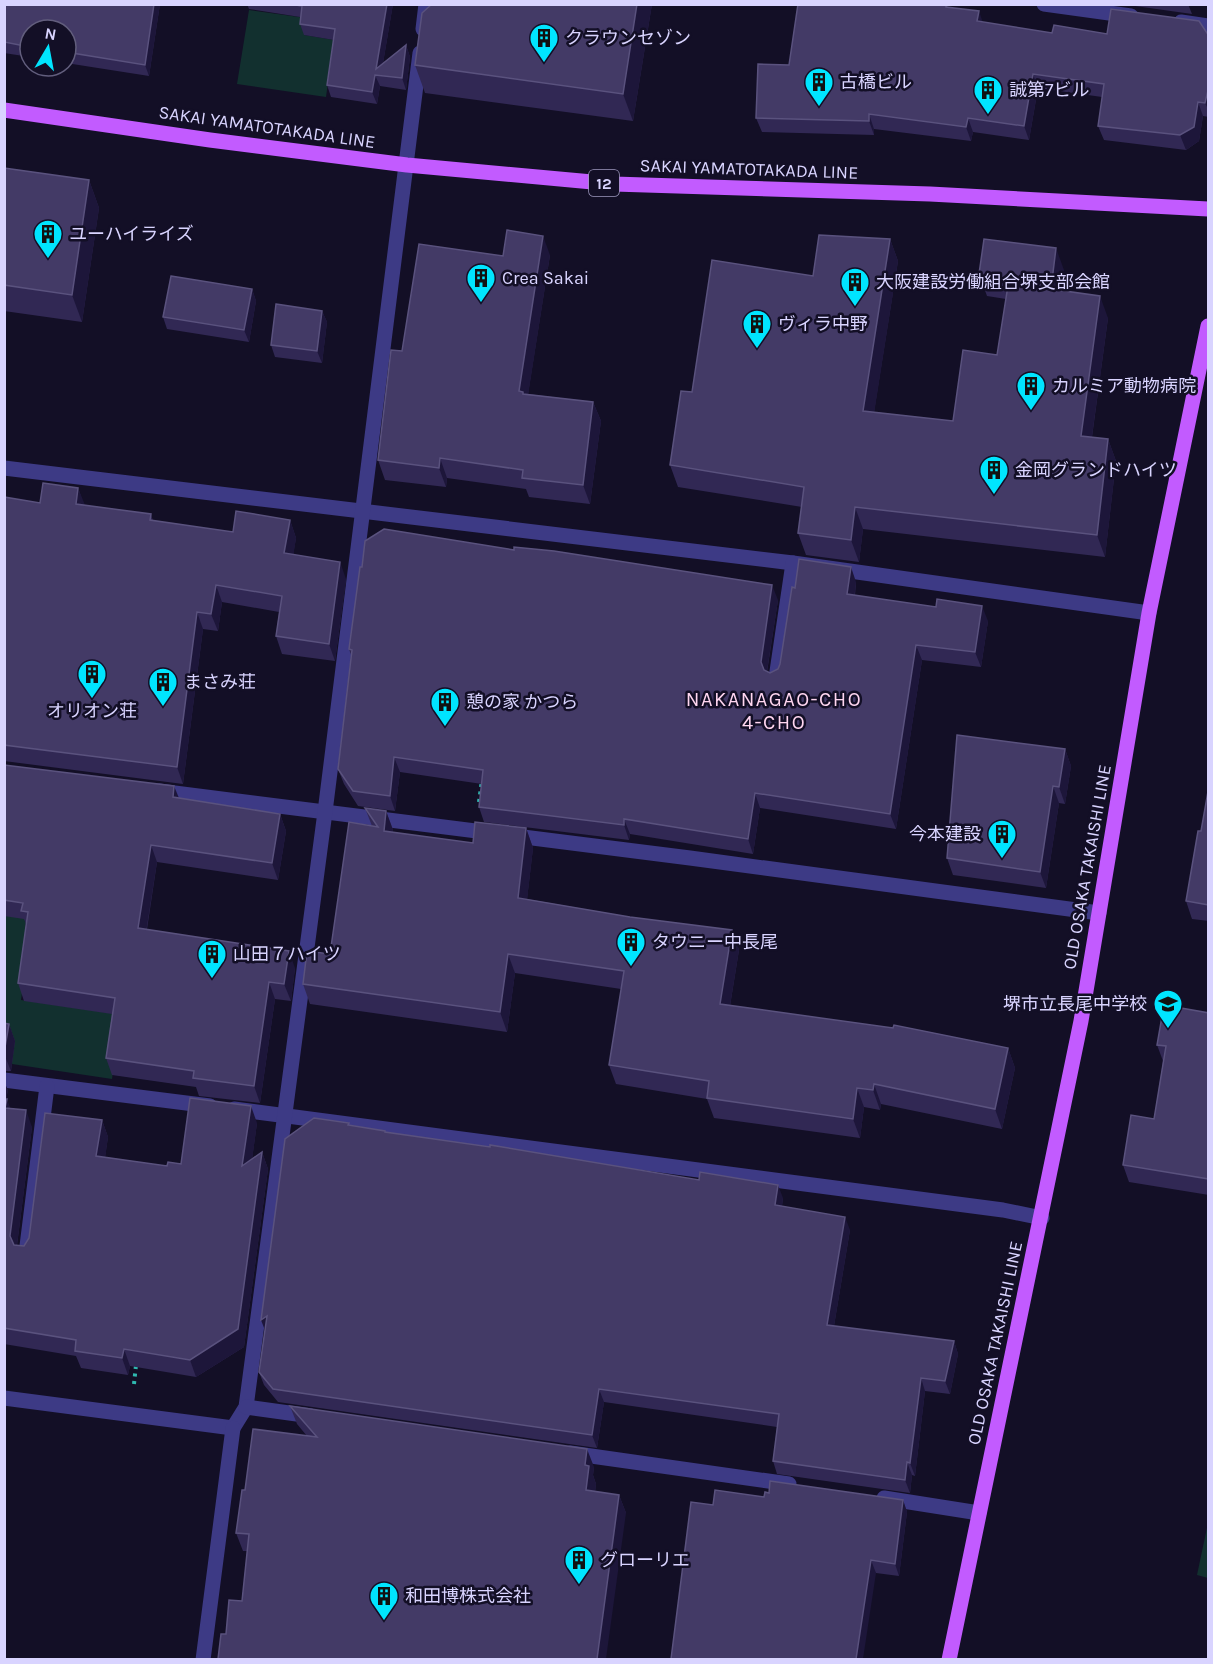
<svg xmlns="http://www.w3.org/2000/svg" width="1213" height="1664" viewBox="0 0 1213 1664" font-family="Karla,'Noto Sans JP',sans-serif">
	<rect width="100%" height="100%" fill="#130f26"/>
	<!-- green -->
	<g fill="#12302f">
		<polygon points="249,10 306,18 304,35 334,40 326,97 237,84"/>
		<polygon points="5,885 30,889 25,930 31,930 21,1000 116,1014 119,1027 112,1079 12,1064 5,1039"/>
		<polygon points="1208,1523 1208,1578 1197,1575"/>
	</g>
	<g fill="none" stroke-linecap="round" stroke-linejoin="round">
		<!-- path -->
		<g stroke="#2fb8b0" stroke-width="4" stroke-dasharray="3 4.5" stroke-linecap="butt">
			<polyline points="479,802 482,780"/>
			<polyline points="134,1384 136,1365"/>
		</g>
		<!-- minor -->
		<g stroke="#3d3a85" stroke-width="15">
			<polyline points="1044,4 1131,16"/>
			<polyline points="1181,22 1208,26"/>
			<polyline points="423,29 426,4"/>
			<polyline points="4,468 793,563 1149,613"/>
			<polyline points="776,678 793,563"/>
			<polyline points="159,791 690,858 1099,913"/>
			<polyline points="4,1080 210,1106"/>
			<polyline points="234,1109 1003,1210 1042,1218"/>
			<polyline points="26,1254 47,1086"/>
			<polyline points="4,1398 233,1428 246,1407 325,812 420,53"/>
			<polyline points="246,1407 311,1416"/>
			<polyline points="570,1453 789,1484"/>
			<polyline points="884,1498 979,1513"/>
			<polyline points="203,1660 233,1428"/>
		</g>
		<!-- major -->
		<g stroke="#c25bff" stroke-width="15">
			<polyline points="4,110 210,140 407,165 614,184 930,194 1208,209"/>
			<polyline points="949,1660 1081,1021 1149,613 1208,326"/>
		</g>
	</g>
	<!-- wall -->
	<g fill="#312854">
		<polygon points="4,4 160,4 149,76 66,63 66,30 30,30 30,57 4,53"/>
		<polygon points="247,4 393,4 383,63 406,45 410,57 406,90 380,86 377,104 331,97 327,85 334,40 304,35 300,24 300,17 249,9"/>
		<polygon points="432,4 652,4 633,121 425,93 415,65"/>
		<polygon points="798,4 947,4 948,7 982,22 1052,33 1209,36 1209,117 1203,116 1199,141 1186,150 1104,140 1098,126 1102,97 1038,88 1029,140 973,132 971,141 874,129 874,135 762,132 756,118 789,65"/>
		<polygon points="1121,4 1188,4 1192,14"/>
		<polygon points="4,168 89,180 99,208 82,322 4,311"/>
		<polygon points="890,239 898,261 874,412 953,421 997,355 1006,299 987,296 979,274 1064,270 1061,291 1108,318 1092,437 1108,439 1116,461 1105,557 863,529 859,562 806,555 798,533 802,507 678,487 670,465 692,392 813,276"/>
		<polygon points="550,255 528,394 593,402 601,421 590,504 529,497 526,489 447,478 446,487 385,480 378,460 402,351 503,256"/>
		<polygon points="252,289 256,301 249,342 167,329 163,317"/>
		<polygon points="322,311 327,322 322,363 275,357 271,345"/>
		<polygon points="78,488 84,505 151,514 153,521 233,532 290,520 296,538 293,555 346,579 335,661 282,654 276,636 279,612 222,602 218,631 203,629 183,784 4,761 4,497 40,503"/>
		<polygon points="856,582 855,595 988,621 981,667 922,660 896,829 760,808 753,854 630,834 629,840 484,822 479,807 482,784 400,772 395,811 358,806 344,784 338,769 351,655 349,649 778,600 767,672 770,673 778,669 780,664 795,588"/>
		<polygon points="1065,749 1071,766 1065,804 1059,803 1046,888 953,875 947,858"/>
		<polygon points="4,765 179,798 280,814 286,831 278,880 157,862 147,929 295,968 291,1001 275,999 260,1103 199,1096 196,1087 112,1075 106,1058 112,1014 24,1001 18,983 26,924 24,919 4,916"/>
		<polygon points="1209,786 1209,921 1192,919 1186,901 1201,831"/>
		<polygon points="365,808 386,811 393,830 393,833 473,843 526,828 533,848 527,899 630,917 732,930 739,950 730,1006 1008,1048 1015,1068 1002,1129 881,1104 880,1110 864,1107 860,1138 714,1118 707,1099 616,1084 609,1065 621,989 515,973 507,1032 310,1004 303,984 330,954 372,826"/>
		<polygon points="1209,1013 1209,1195 1129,1182 1123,1165 1154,1119 1163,1061 1157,1045"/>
		<polygon points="4,1023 9,1024 15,1041 11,1071 4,1071"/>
		<polygon points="4,1082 8,1090 6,1099 10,1108 32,1127 17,1245 24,1246 29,1238 102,1120 108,1137 105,1157 167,1166 181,1164 257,1123 252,1159 262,1152 268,1169 244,1347 196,1377 130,1366 128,1375 81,1368 76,1356 4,1344"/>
		<polygon points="350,1125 386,1132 783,1198 782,1206 850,1230 834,1326 954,1341 958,1354 950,1394 925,1391 915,1476 912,1475 910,1493 777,1474 773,1461 777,1427 604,1402 597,1448 278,1402 264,1385 259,1372"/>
		<polygon points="290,1406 594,1467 593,1475 596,1484 595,1492 619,1495 626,1513 226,1634 242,1601 247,1551 243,1551 236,1533 245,1490 307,1436 297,1424"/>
		<polygon points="764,1497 903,1500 907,1512 899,1576 876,1573 713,1505"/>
	</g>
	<!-- shaded-wall -->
	<g fill="#1d163a">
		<polygon points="154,4 160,4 149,76 145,65"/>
		<polygon points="387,4 393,4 381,75 376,69"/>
		<polygon points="637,4 652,4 633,121 623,94"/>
		<polygon points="979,11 984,26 977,21"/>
		<polygon points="406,45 410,57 406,90 402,78"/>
		<polygon points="1033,74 1038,88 1029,140 1024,126"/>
		<polygon points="375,75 380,86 377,104 372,92"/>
		<polygon points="1209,86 1209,111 1205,103"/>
		<polygon points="1198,102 1203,116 1199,141 1186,150 1180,135"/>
		<polygon points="869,114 874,129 874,135 869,121"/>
		<polygon points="968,118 973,132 971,141 966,127"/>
		<polygon points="89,180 99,208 82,322 72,295"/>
		<polygon points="543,236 550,255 527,402 519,391"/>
		<polygon points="890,239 898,261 871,433 863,411"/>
		<polygon points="1056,248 1064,270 1059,311 1051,289"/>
		<polygon points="252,289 256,301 249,342 244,330"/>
		<polygon points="1100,296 1108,318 1089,458 1081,436"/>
		<polygon points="322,311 327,322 322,363 317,351"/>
		<polygon points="593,402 601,421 590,504 583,485"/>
		<polygon points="1108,439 1116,461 1105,557 1097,535"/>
		<polygon points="440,458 447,478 446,487 439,468"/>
		<polygon points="78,488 85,505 76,504"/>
		<polygon points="855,507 863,529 859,562 851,540"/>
		<polygon points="290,520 296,538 291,571 284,553"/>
		<polygon points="340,562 346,579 335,661 329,644"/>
		<polygon points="851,567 856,582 853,609 847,594"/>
		<polygon points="216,585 222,602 218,631 211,614"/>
		<polygon points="772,585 778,600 766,677 761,662"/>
		<polygon points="982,606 988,621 981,667 975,652"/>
		<polygon points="197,612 203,629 183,784 177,767"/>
		<polygon points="916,645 922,660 896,829 890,814"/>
		<polygon points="1065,749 1071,766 1065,804 1059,787"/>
		<polygon points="394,757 400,772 395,811 390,796"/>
		<polygon points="174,786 181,803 173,797"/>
		<polygon points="1053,786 1059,803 1046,888 1040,872"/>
		<polygon points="755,793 760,808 753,854 748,839"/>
		<polygon points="386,811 393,830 391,851 384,831"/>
		<polygon points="280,814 286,831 278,880 272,863"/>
		<polygon points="624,819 630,834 629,840 624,825"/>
		<polygon points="526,828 533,848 525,918 518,898"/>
		<polygon points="151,845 157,862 144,945 138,928"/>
		<polygon points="732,930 739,950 727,1024 720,1004"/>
		<polygon points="289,951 295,968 291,1001 284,984"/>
		<polygon points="508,954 515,973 507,1032 500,1012"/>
		<polygon points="269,982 275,999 260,1103 254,1086"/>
		<polygon points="9,1024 15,1041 11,1071 4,1054"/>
		<polygon points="1008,1048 1015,1068 1002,1129 995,1109"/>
		<polygon points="4,1082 8,1090 4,1112"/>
		<polygon points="874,1084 881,1104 880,1110 873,1090"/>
		<polygon points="857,1088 864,1107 860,1138 853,1119"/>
		<polygon points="7,1099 13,1116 5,1108"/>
		<polygon points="251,1106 257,1123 249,1183 242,1166"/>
		<polygon points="26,1110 32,1127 16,1253 10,1236"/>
		<polygon points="102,1120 108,1137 103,1173 96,1156"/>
		<polygon points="262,1152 268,1169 244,1347 196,1377 190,1360"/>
		<polygon points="778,1185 783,1198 780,1218 775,1205"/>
		<polygon points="845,1217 850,1230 832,1338 827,1325"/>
		<polygon points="267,1316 266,1333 261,1320"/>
		<polygon points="954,1341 958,1354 950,1394 945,1381"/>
		<polygon points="124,1349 130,1366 128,1375 122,1358"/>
		<polygon points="921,1378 925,1391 915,1476 910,1463"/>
		<polygon points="599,1389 604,1402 597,1448 592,1435"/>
		<polygon points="587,1449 594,1467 593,1475 596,1484 593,1509 586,1490 585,1465"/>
		<polygon points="907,1462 912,1475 910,1493 905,1480"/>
		<polygon points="619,1495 626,1513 606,1659 597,1659"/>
		<polygon points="903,1500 907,1512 899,1576 895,1564"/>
		<polygon points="871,1560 876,1573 863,1659 856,1659"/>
	</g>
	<!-- building -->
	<g fill="#433a66" stroke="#5a527e" stroke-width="1.5">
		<polygon points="4,4 154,4 145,65 66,52 66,30 30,30 30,47 4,42"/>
		<polygon points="289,4 387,4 376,69 406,45 402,78 375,75 372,92 327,85 335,29 300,24 302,6"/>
		<polygon points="432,4 637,4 623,94 415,65 422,13"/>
		<polygon points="798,4 946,4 946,7 979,11 977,21 1052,33 1054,25 1107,34 1111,9 1199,21 1209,36 1209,86 1205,103 1198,102 1194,127 1180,135 1098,126 1104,84 1033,74 1024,126 968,118 966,127 869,114 869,121 756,118 758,64 789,65"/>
		<polygon points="4,168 89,180 72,295 4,285"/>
		<polygon points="507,230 543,236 519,391 523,392 523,394 593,402 583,485 522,478 523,470 440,458 439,468 378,460 391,350 402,351 419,244 503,256"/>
		<polygon points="819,235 890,239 863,411 953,421 963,350 997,355 1009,279 979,274 984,239 1056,248 1051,289 1100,296 1081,436 1108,439 1097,535 855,507 851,540 798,533 804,487 670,465 681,391 692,392 712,260 813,276"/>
		<polygon points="171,276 252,289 244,330 163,317"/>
		<polygon points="276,304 322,311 317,351 271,345"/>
		<polygon points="43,483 78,488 76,504 151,514 150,520 233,532 236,511 290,520 284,553 340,562 329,644 276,636 282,596 216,585 211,614 197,612 177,767 4,745 4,497 40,503"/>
		<polygon points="384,529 514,550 514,547 554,551 772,585 761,662 764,670 770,673 778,669 780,664 792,587 795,588 799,559 851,567 847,594 936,607 937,599 982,606 975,652 916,645 890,814 755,793 748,839 624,819 624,825 479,807 483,770 394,757 390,796 353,791 338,769 352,650 349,649 360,567 362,567 365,541"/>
		<polygon points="957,735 1065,749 1059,787 1053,786 1040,872 947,858"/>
		<polygon points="4,765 174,786 173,797 280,814 272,863 151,845 138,928 289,951 284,984 269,982 254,1086 193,1078 194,1071 106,1058 115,998 18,983 28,912 21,911 23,903 4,900"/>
		<polygon points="1209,786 1209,905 1186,901 1198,831 1201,831"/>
		<polygon points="365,808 386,811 384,831 473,843 475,822 526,828 518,898 630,917 732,930 720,1004 893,1028 894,1025 1008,1048 995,1109 874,1084 873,1090 857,1088 853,1119 707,1098 709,1081 609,1065 624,971 508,954 500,1012 303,984 307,951 330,954 349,822 378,827"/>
		<polygon points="1164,1005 1209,1013 1209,1179 1123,1165 1131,1115 1154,1119 1166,1046 1157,1045"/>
		<polygon points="4,1023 9,1024 4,1053"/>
		<polygon points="190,1098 251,1106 242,1166 262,1152 238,1329 190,1360 124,1349 122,1358 75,1351 76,1340 4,1328 4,1099 7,1099 5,1108 26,1110 10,1236 14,1245 24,1246 29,1238 45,1113 102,1120 96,1156 167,1166 168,1162 181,1164"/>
		<polygon points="314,1118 349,1123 348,1125 385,1131 385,1132 490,1147 490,1145 699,1180 700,1172 778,1185 775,1205 845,1217 827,1325 954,1341 945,1381 921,1378 910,1463 907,1462 905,1480 773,1461 779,1414 599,1389 592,1435 273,1389 259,1372 267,1316 261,1320 285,1139"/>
		<polygon points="290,1406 587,1449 585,1465 589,1466 586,1490 619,1495 597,1659 218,1659 221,1634 226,1634 229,1600 242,1601 249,1534 236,1533 242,1490 245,1490 253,1429 317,1437"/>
		<polygon points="770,1481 903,1500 895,1564 871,1560 856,1659 671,1659 691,1502 713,1505 715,1490 764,1497 765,1492 769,1493"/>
	</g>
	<!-- icons -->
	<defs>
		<g id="building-pin" transform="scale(1.5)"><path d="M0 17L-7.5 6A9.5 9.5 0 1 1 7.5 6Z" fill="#00e5ff" stroke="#130f26"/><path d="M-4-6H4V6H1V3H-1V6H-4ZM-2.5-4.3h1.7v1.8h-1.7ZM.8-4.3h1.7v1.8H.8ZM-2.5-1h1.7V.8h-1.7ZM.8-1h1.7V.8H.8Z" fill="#111"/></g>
		<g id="school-pin" transform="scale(1.5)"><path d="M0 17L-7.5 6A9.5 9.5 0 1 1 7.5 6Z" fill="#00e5ff" stroke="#130f26"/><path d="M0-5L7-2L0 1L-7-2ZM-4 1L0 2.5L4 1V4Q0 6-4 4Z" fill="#111"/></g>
	</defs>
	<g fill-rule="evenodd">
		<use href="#building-pin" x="544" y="38"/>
		<use href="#building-pin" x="819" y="82"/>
		<use href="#building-pin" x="988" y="90"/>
		<use href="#building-pin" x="48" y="234"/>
		<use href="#building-pin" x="481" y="278"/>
		<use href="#building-pin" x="855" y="282"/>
		<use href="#building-pin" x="757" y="324"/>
		<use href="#building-pin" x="1031" y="386"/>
		<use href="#building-pin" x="994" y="470"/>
		<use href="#building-pin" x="92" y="674"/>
		<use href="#building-pin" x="163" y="682"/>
		<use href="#building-pin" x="445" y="702"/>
		<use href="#building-pin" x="1002" y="834"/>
		<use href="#building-pin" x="631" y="942"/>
		<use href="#building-pin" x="212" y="954"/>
		<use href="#school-pin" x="1168" y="1004"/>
		<use href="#building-pin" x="579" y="1560"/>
		<use href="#building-pin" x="384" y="1596"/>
	</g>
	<g text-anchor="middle" stroke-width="5" stroke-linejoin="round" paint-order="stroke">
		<!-- shield labels -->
		<rect fill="#130f26" stroke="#9e99be" stroke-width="1.5" x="589" y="170" width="30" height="26" rx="4.5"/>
		<g font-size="16" font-weight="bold" fill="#d9d4ff">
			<text x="604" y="189">12</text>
		</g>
		<!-- poi labels -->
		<g font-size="18" fill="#d9d4ff" stroke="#130f26" text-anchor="start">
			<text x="565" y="44">クラウンセゾン</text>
			<text x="840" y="88">古橋ビル</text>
			<text x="1009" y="96">誠第7ビル</text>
			<text x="69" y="240">ユーハイライズ</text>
			<text x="502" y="284">Crea Sakai</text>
			<text x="876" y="288">大阪建設労働組合堺支部会館</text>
			<text x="778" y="330">ヴィラ中野</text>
			<text x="1052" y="392">カルミア動物病院</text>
			<text x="1015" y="476">金岡グランドハイツ</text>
			<text x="184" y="688">まさみ荘</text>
			<text x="466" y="708">憩の家 かつら</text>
			<text x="92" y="717" text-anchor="middle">オリオン荘</text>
			<text x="981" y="840" text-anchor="end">今本建設</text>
			<text x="652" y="948">タウニー中長尾</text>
			<text x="233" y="960">山田７ハイツ</text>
			<text x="1147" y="1010" text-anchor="end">堺市立長尾中学校</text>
			<text x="600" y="1566">グローリエ</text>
			<text x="405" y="1602">和田博株式会社</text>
		</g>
		<!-- street labels -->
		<g font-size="18" fill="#d9d4ff" stroke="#130f26">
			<text transform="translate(267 127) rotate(8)" y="6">SAKAI YAMATOTAKADA LINE</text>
			<text transform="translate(749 169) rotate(2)" y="6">SAKAI YAMATOTAKADA LINE</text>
			<text transform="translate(1087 867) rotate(-80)" y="6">OLD OSAKA TAKAISHI LINE</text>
			<text transform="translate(995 1343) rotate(-78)" y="6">OLD OSAKA TAKAISHI LINE</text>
		</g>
		<!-- neighbourhood labels -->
		<g font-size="20" letter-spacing="1.5" fill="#ffd6f0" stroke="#130f26">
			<text x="774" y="706">NAKANAGAO-CHO<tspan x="774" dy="23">4-CHO</tspan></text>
		</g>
	</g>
	<!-- border -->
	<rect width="1213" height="1664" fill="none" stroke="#d9d4ff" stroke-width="12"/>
	<!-- north arrow -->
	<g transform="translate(48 48) rotate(10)"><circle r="28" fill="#130f26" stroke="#625e7d" stroke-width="1.5"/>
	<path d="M0-4.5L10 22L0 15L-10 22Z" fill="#00e5ff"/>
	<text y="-9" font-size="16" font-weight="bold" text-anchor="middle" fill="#d9d4ff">N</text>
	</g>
</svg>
